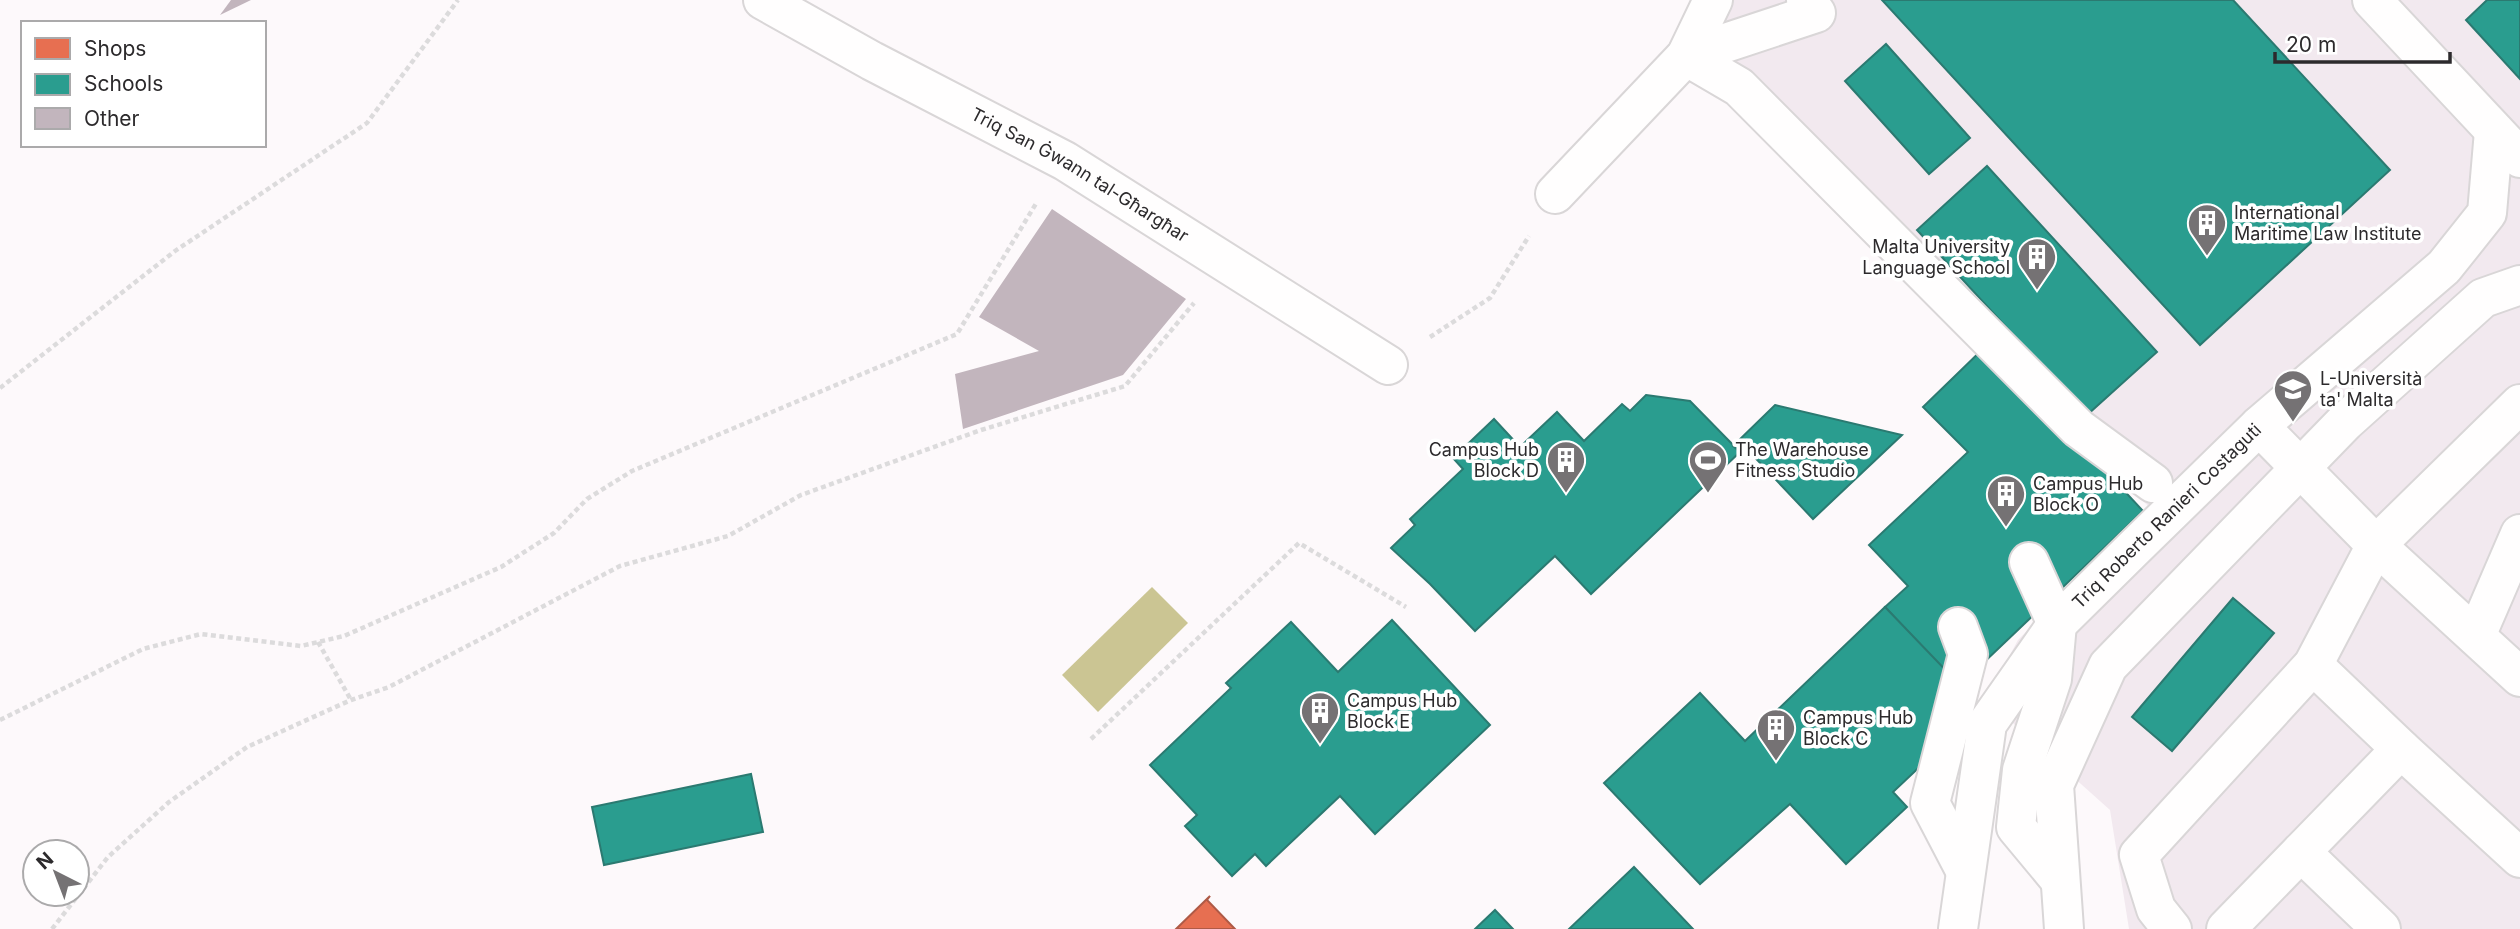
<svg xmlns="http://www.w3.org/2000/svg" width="2520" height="929" viewBox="0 0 2520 929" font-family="Inter,sans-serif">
	<rect width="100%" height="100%" fill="#fdf9fb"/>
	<!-- built -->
	<polygon fill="#f2e9ef" points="1707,0 2520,0 2520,929 2129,929 2110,810 1986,699 2018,640 2149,507 1983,339 1717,86"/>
	<!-- water -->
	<polygon fill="#cbc593" points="1152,587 1188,623 1098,712 1062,675"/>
	<!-- shops -->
	<polygon fill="#e76f51" stroke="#af5a46" stroke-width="2" points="1210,896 1207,900 1235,929 1176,929"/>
	<!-- schools -->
	<g fill="#2a9d8f" stroke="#2b7a71" stroke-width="2">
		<polygon points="1882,0 2233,0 2390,170 2200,345"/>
		<polygon points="2487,0 2520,0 2520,79 2466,20"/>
		<polygon points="1886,44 1970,138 1929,174 1845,81"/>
		<polygon points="1987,166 2157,352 2087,415 1917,230"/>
		<polygon points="1988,344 2143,511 1959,686 1885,607 1908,586 1869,545 1968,452 1923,407"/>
		<polygon points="1646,395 1690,401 1740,452 1591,594 1555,556 1475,631 1430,584 1391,548 1415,525 1410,519 1463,469 1453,458 1494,419 1520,447 1557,412 1584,441 1622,404 1630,411"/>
		<polygon points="1775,405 1902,435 1813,519 1745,447 1740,452 1733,446"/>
		<polygon points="2233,598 2274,633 2172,751 2132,717"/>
		<polygon points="1885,607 1982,708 1893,792 1907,807 1846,864 1790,804 1700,884 1604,783 1700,693 1745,741"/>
		<polygon points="1392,620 1490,725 1375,834 1340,796 1266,866 1255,854 1232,876 1185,826 1197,815 1150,765 1231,688 1226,683 1291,622 1338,672"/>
		<polygon points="751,774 763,832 604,865 592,807"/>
		<polygon points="1634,867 1693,929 1569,929"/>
		<polygon points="1495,910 1513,929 1475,929"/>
	</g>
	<!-- building -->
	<g fill="#c2b5bd">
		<polygon points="231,0 251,0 220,15"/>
		<polygon points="1052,209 1186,299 1123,375 963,429 955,374 1039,351 979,317"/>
	</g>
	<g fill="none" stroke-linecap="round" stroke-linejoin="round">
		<!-- minor casing -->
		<g stroke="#d9d6d7" stroke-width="42">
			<g id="minor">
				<path id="s1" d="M763,0L872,61L1065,161L1388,365"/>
				<polyline points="2372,0 2520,158"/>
				<polyline points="1686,56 1739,87 2078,428 2153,483"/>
				<polyline points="1686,56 1816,13 1806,0"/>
				<polyline points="1555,194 1686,56 1713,0"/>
				<polyline points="2259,426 2376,545 2520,677"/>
				<polyline points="2029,562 2057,624 2052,679 2022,770 2016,827 2060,880"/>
				<polyline points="1958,627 1968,654 1930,803 1965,870"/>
				<polyline points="2476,636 2520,534"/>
				<polyline points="2313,665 2401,749 2520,858"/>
				<polyline points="2301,852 2381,929"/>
				<path id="s2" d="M1958,929L1987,724L2057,624L2133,549L2259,426L2444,267L2487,213L2494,131"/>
				<polyline points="2064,929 2054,785 2108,666 2345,422 2483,298 2520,285"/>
				<polyline points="2172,929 2156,909 2139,855 2313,665 2376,545 2520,404"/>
				<polyline points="2226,929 2401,749"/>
			</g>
		</g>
		<!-- path -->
		<g stroke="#dcdbdc" stroke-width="4.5" stroke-dasharray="5 3.5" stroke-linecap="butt">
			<polyline points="1430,337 1490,298 1529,236"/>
			<polyline points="0,388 175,251 367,123 458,0"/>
			<polyline points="318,642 351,700"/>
			<polyline points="0,720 143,649 201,634 301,646 344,636 501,567 554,533 587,499 632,471 957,334 1037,202"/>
			<polyline points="1091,739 1299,543 1406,607"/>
			<polyline points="52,929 108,857 169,802 247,747 351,700 389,687 620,566 728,536 801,495 981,430 1125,386 1194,303"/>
		</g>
		<!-- minor -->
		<use href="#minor" stroke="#fffefe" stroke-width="38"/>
	</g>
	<!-- icons -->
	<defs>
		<g id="building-pin" transform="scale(2.0125)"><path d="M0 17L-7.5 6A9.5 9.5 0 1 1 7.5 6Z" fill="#757274" stroke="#fff"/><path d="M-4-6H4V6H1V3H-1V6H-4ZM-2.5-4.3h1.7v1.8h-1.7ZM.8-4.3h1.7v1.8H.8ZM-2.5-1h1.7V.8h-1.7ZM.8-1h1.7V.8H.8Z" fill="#fff"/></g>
		<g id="university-pin" transform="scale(2.0125)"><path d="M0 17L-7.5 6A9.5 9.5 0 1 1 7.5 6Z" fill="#757274" stroke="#fff"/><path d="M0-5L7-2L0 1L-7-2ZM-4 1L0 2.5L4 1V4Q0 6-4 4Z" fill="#fff"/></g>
		<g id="stadium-pin" transform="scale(2.0125)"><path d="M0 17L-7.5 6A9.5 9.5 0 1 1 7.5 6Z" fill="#757274" stroke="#fff"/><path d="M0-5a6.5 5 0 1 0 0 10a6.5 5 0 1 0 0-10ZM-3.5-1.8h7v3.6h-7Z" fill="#fff"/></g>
	</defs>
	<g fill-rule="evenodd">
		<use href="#building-pin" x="2207" y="223"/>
		<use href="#building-pin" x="2037" y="257"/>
		<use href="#university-pin" x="2293" y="389"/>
		<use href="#building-pin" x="1566" y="460"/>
		<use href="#stadium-pin" x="1708" y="460"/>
		<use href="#building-pin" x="2006" y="494"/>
		<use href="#building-pin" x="1320" y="711"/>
		<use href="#building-pin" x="1776" y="728"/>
	</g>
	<g text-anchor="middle" stroke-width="7" stroke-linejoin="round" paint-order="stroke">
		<!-- street labels -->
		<g font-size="18" fill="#2c2a2c" stroke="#fff">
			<text dy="6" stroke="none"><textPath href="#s1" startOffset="362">Triq San Ġwann tal-Għargħar</textPath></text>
			<text dy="6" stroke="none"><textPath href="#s2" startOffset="483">Triq Roberto Ranieri Costaguti</textPath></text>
		</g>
		<!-- poi labels -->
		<g font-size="18" fill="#2c2a2c" stroke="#fff" text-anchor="start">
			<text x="2234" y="219">International<tspan x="2234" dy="21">Maritime Law Institute</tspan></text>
			<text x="2010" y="253" text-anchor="end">Malta University<tspan x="2010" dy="21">Language School</tspan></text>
			<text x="2320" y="385">L-Università<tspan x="2320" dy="21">ta' Malta</tspan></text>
			<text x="1539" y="456" text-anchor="end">Campus Hub<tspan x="1539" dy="21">Block D</tspan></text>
			<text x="1735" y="456">The Warehouse<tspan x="1735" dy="21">Fitness Studio</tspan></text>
			<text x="2033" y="490">Campus Hub<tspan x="2033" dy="21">Block O</tspan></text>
			<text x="1347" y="707">Campus Hub<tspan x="1347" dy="21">Block E</tspan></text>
			<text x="1803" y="724">Campus Hub<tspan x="1803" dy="21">Block C</tspan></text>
		</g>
	</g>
	<!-- legend -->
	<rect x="21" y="21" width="245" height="126" fill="#ffffff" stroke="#abaaab" stroke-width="2"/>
	<rect x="35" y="38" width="35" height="21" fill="#e76f51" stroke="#abaaab" stroke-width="2"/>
	<text x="84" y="56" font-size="21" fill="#2c2a2c">Shops</text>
	<rect x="35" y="74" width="35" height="21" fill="#2a9d8f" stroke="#abaaab" stroke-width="2"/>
	<text x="84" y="91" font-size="21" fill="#2c2a2c">Schools</text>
	<rect x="35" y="108" width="35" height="21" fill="#c2b5bd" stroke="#abaaab" stroke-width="2"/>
	<text x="84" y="126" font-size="21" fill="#2c2a2c">Other</text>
	<!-- north arrow -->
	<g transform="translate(56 873) rotate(318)"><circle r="33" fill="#ffffff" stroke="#abaaab" stroke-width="2"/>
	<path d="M0-5L12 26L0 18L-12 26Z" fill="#757274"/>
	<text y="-10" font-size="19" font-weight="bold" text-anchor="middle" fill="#2c2a2c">N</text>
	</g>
	<!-- scale -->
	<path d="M2275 52v10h175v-10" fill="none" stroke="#2c2a2c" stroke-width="3.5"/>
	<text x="2286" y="52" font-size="21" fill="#2c2a2c" stroke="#ffffff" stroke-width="5" paint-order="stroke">20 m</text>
</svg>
